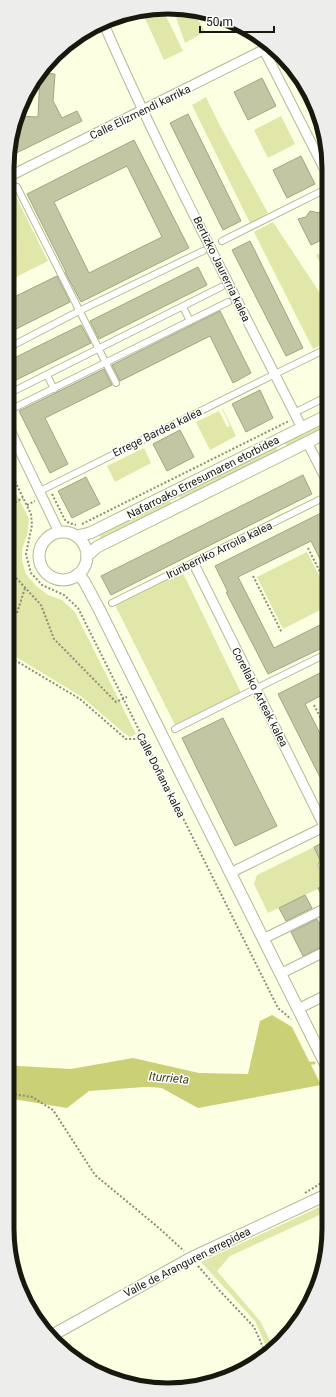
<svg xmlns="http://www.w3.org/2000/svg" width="336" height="1397" viewBox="0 0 336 1397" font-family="Roboto,sans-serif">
	<rect width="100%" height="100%" fill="#fcffe2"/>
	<!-- green -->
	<g fill="#e1e7a8">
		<polygon points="189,8 192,9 205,32 185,43 173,9"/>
		<polygon points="163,10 183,51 164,60 144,16 156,11"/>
		<polygon points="206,97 219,124 268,213 250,223 192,105"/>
		<polygon points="281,116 295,144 268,158 254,130"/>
		<polygon points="13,191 48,261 8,281 8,193"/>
		<polygon points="273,222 320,293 328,311 328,342 313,349 254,232"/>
		<polygon points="328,250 328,279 316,255"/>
		<polygon points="222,409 223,409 236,436 210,450 196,422 219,411 227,427 230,426"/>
		<polygon points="328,421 328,426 287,447 285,443"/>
		<polygon points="276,447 278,451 181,500 179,496"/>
		<polygon points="144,448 151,463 115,482 107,466"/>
		<polygon points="8,477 29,519 27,535 22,550 22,561 26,574 36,586 48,595 62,600 75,612 136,734 130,737 124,733 82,697 8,652"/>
		<polygon points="170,500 172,504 101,539 99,535"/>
		<polygon points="307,552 328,593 328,606 283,629 257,577"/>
		<polygon points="182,571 241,693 175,725 115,605"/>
		<polygon points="314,847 328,874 328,884 268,913 254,884 257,875"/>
		<polygon points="328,1203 328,1211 230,1256 217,1271 260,1321 274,1348 269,1353 255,1321 201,1262"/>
	</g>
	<!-- forest -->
	<polygon fill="#c9d075" points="272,1015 292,1027 321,1085 198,1108 158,1086 89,1091 67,1108 7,1098 7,1064 18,1066 71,1069 133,1058 199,1073 248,1074 260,1021"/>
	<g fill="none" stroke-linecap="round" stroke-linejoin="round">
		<!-- stream -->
		<polyline stroke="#c9d076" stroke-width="3" points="7,1072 73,1084 133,1084 239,1093 297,1082 301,1064 314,1063"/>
	</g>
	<!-- building -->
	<g fill="#c2c6a2" stroke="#a1a482" fill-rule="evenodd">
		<polygon points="292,69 312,97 321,126 318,127 288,71"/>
		<polygon points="41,73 55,74 53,101 62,118 77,111 82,121 8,157 8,147 19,116 38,117 40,75"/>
		<polygon points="262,78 276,106 248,120 234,92"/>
		<polygon points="188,114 241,221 223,230 170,123"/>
		<path d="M134,140L189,248L81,302L65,272H66L27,194ZM127,166L162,237L89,273L54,202Z"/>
		<polygon points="301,156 315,184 287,198 273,170"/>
		<polygon points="328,199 328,237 311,245 298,219 306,217 310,211 319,213"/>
		<polygon points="250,241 303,348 286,356 232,250"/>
		<polygon points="198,267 207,285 99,339 90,321"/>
		<polygon points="57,276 70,302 8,333 8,300"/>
		<polygon points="220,311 251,373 233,383 210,336 120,381 112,365"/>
		<polygon points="81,325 91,343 8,384 8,361"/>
		<polygon points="104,369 112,385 45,418 68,464 50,473 19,411"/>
		<polygon points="260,390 273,418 246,432 232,404"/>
		<polygon points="180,430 194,457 167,471 153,444"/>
		<polygon points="303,475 312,494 111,595 101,576"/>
		<polygon points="86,477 100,504 72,518 58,491"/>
		<polygon points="321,513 328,527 328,575 311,541 238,577 274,648 328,621 328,645 268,674 226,592 228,592 215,566"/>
		<polygon points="328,669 328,692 305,704 328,749 328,793 278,694"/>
		<polygon points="223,718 277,826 235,846 182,738"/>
		<polygon points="328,840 328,857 320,860 314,847"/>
		<polygon points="328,884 328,901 325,902 318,888"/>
		<polygon points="305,895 312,908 286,921 279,908"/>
		<polygon points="317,919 328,940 328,944 303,956 291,932"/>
	</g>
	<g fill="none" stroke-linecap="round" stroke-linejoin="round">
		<!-- pedestrian casing -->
		<g stroke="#b5b996" stroke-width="8">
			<g id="pedestrian">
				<polyline points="17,187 116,383"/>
				<polyline points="222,241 320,192"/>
				<polyline points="183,307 190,321"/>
				<polyline points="8,348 79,311 203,251"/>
				<polyline points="277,373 328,348"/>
				<polyline points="47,375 54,389"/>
				<polyline points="8,394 221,287"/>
				<polyline points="14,408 228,302"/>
				<polyline points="296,412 328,396"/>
				<polyline points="44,489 271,376"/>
				<polyline points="112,603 325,497"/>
				<polyline points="259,687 328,653"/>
				<polyline points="175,729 253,690"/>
			</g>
		</g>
		<!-- minor casing -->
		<g stroke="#b5b996" stroke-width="11">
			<g id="minor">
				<path d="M106,29C165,164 235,295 302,428"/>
				<polyline points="264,50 328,176"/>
				<polyline points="8,177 271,46"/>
				<polyline points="8,426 59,532"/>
				<polyline points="307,442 328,483"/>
				<polyline points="196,568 324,826"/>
				<polyline points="323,865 328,863"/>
				<polyline points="230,873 328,825"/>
				<polyline points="263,939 328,907"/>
				<polyline points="280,974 328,950"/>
				<polyline points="298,1009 328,994"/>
			</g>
		</g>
		<!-- tertiary casing -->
		<g stroke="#b5b996" stroke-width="13">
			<g id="tertiary">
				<circle cx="63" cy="556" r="24"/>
				<polyline points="77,536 90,533 328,415"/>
				<polyline points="87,556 97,547 328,432"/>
				<polyline points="78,574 84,581 99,609 328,1069"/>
				<polyline points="49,1337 191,1258 328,1194"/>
			</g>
		</g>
		<!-- path -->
		<g stroke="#8c8e79" stroke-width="2" stroke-dasharray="2 2" stroke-linecap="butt">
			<polyline points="8,467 31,514 32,525 26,554 31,573 42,585 64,595 78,608 278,1008 291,1019"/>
			<polyline points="52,494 65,520 69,523 76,525"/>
			<polyline points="8,502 12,504 23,498"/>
			<polyline points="27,505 35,501"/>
			<polyline points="82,524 289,421"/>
			<polyline points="308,548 328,588"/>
			<polyline points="8,569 41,605 54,639 116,702 127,697"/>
			<polyline points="253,576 282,633"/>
			<polyline points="17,613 25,588"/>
			<polyline points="8,656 80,699 126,739 144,739"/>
			<polyline points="314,705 328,732"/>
			<polyline points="322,1034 328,1030"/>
			<polyline points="321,1076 328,1090"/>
			<polyline points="7,1093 32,1097 53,1110 95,1175 159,1228 184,1251"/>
			<polyline points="305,1193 328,1179"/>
			<polyline points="198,1266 219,1290 254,1327 267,1356"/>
		</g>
		<!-- pedestrian -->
		<use href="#pedestrian" stroke="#fff" stroke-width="6"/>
		<!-- minor -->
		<use href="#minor" stroke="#fff" stroke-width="9"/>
		<!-- tertiary -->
		<use href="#tertiary" stroke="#fff" stroke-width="11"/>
	</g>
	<g text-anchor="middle" stroke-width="3" stroke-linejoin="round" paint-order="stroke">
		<!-- street labels -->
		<g font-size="11" fill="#18190c" stroke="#fff">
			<text transform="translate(140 112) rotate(-26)" y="4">Calle Elizmendi karrika</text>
			<text transform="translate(222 269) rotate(64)" y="4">Bertizko Jaurerria kalea</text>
			<text transform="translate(157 432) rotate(-26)" y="4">Errege Bardea kalea</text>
			<text transform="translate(203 477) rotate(-27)" y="4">Nafarroako Erresumaren etorbidea</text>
			<text transform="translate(219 550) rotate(-26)" y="4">Irunberriko Arroila kalea</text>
			<text transform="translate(260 697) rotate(63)" y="4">Corellako Arteak kalea</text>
			<text transform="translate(161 775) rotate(63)" y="4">Calle Doñana kalea</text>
			<text transform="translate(187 1262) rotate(-27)" y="4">Valle de Aranguren errepidea</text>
		</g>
		<!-- water labels -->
		<g font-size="12" font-style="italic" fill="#41441d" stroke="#fff">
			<text transform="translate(169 1078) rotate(5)" y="4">Iturrieta</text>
		</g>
	</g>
	<!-- crop -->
	<path d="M0 0H336V1397H0ZM168 14H168A154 154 0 0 1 322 168V1229A154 154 0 0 1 168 1383H168A154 154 0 0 1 14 1229V168A154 154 0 0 1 168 14Z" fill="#ededec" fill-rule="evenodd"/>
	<path fill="none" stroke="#18190c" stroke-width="5" d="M168 14H168A154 154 0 0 1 322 168V1229A154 154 0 0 1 168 1383H168A154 154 0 0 1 14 1229V168A154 154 0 0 1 168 14Z"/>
	<!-- scale -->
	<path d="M200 26v6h74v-6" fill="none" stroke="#18190c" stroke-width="2"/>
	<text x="206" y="26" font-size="12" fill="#18190c" stroke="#ffffff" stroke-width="3" paint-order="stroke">50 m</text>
</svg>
